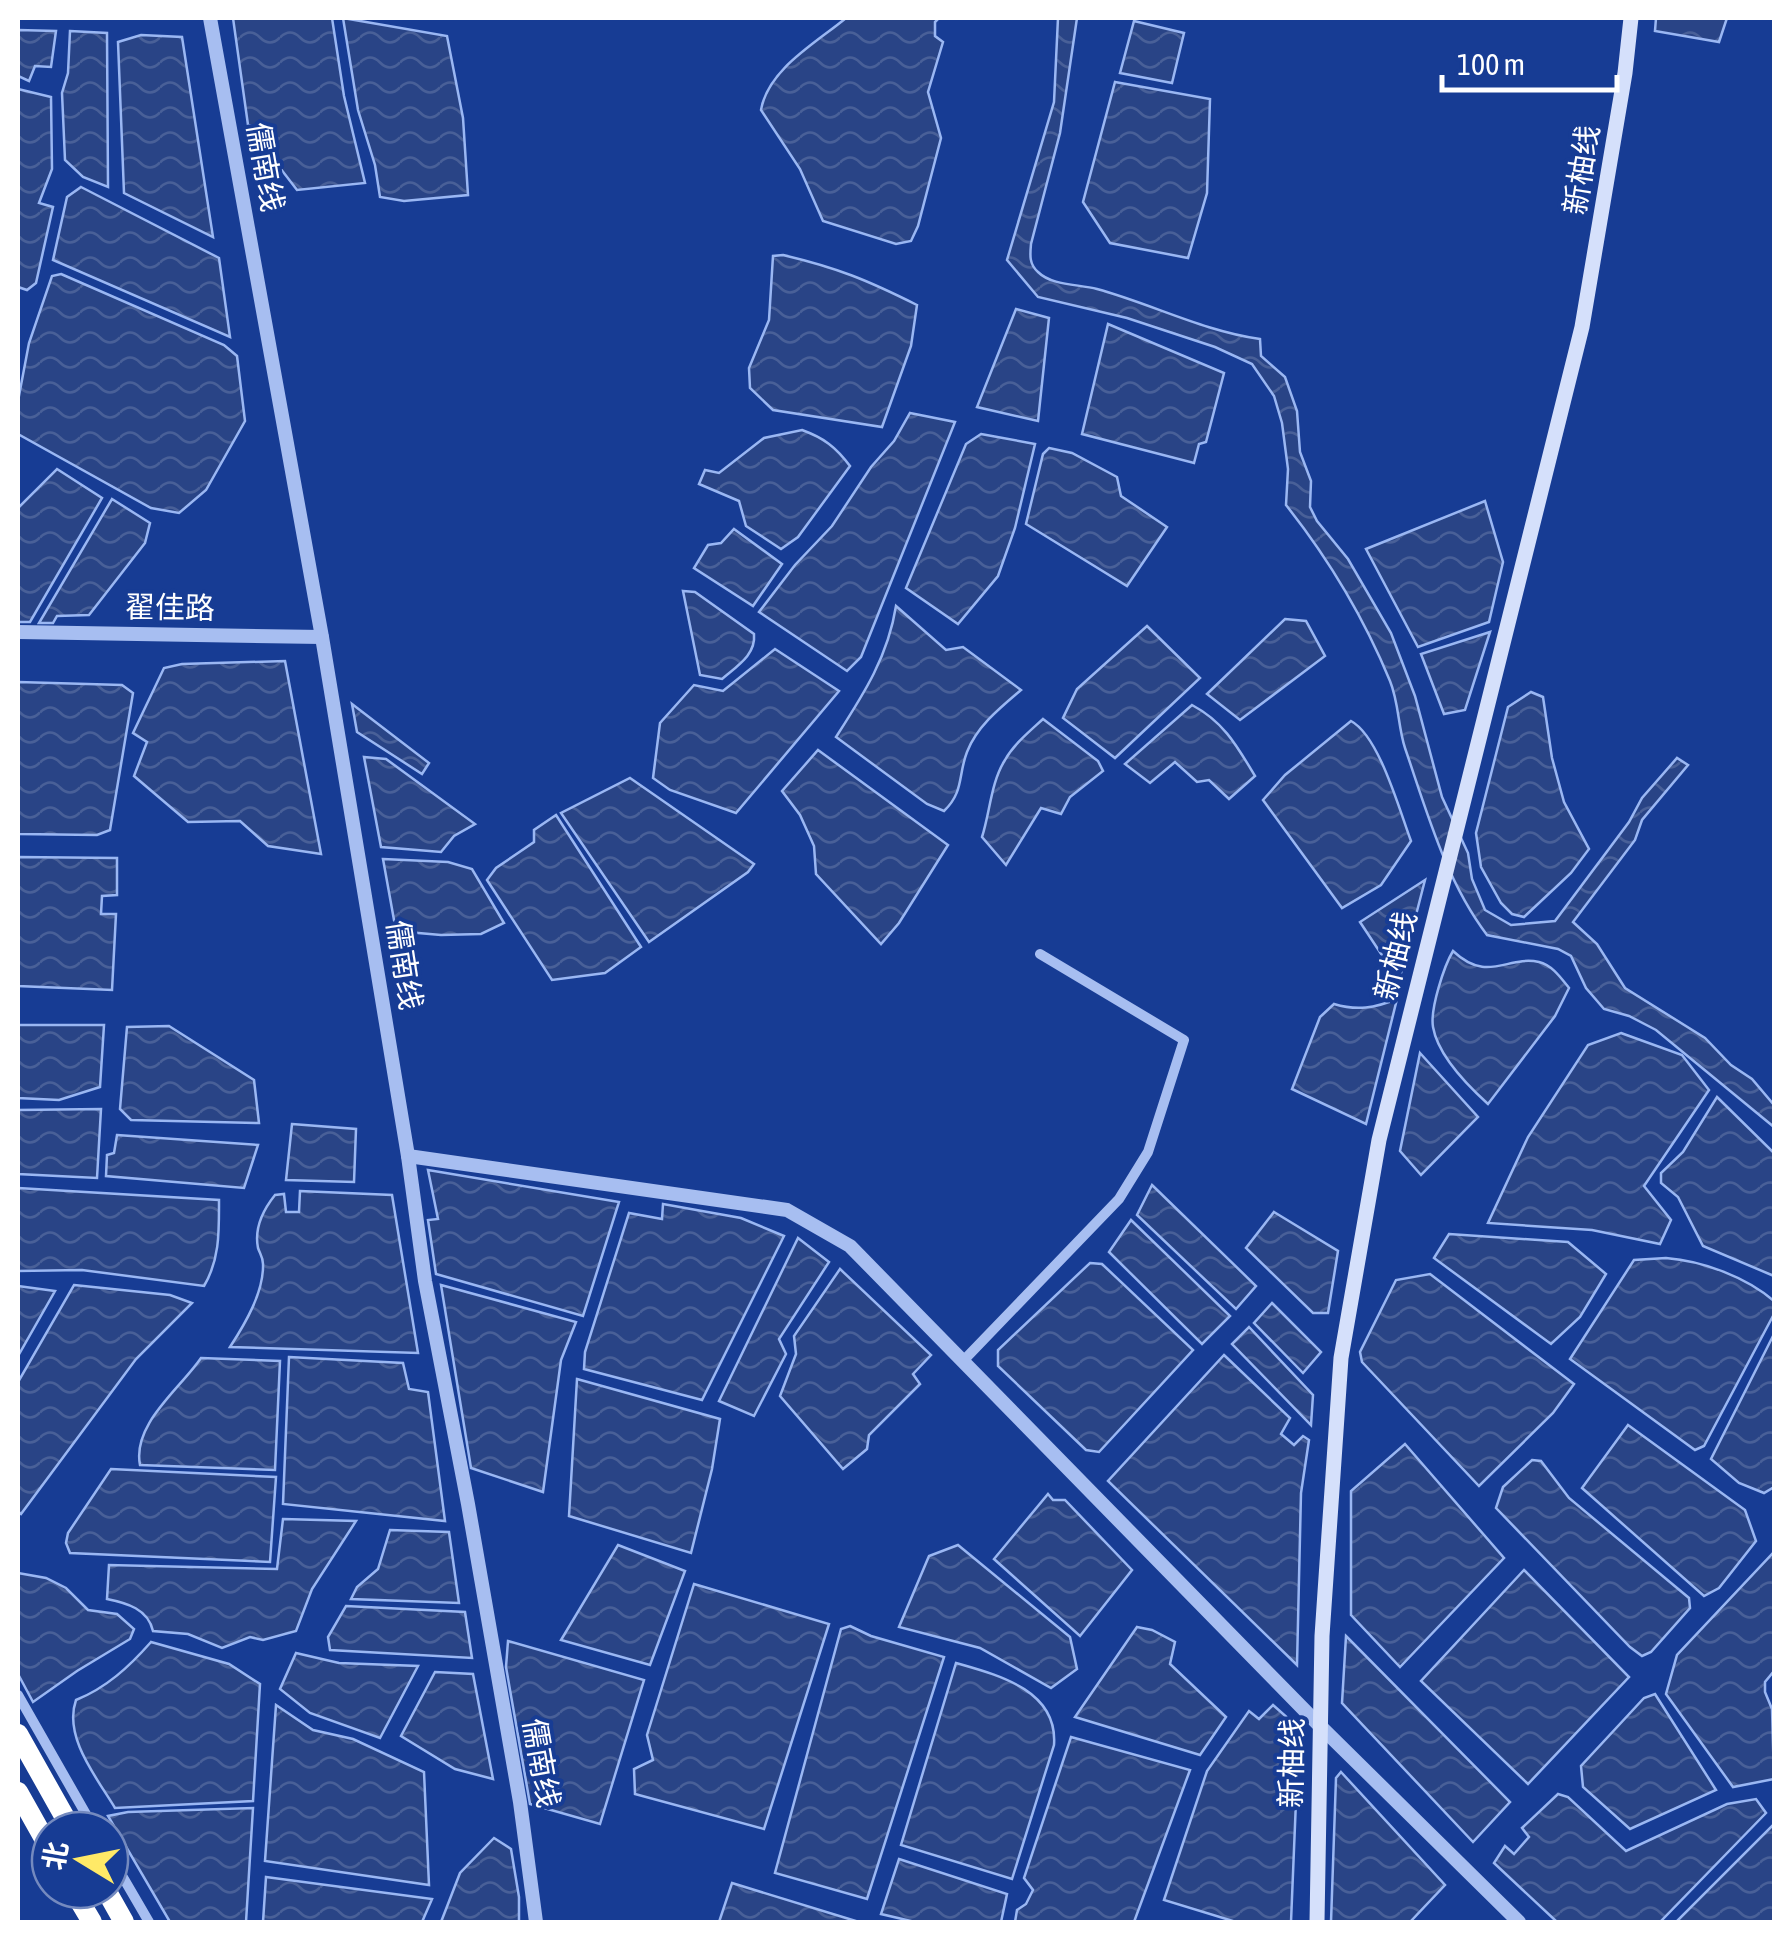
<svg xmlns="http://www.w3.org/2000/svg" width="1792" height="1940" viewBox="0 0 1792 1940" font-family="'Asap Condensed','Noto Sans SC',sans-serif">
	<defs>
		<pattern id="water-waves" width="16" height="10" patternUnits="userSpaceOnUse" patternTransform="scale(2.5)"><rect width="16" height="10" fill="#294486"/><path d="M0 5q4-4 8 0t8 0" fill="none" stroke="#496098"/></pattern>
	</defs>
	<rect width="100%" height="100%" fill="#173c94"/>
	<!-- water -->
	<g fill="url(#water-waves)" stroke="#9ab7f3" stroke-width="2.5">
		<polygon points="233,18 332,18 344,96 365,183 297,190 274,160 266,158 259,128 248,125"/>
		<polygon points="343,18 447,36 463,118 468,195 404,201 380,197 375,165 358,110"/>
		<path d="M846,18H939L935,22V36L943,42L928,92L941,138L918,226L911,241L896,244L823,221L800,169L761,110C768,69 816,43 846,18Z"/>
		<path d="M1058,18H1077L1060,133L1031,244C1030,255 1029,264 1038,272C1052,286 1079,284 1097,289C1152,304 1203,331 1260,339L1261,356L1285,377L1297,411L1300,452L1311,481L1310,507L1317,521L1348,559L1391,633L1415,696L1442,797L1468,853L1472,879L1485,910L1511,925L1555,921L1629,822L1642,798L1677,758L1688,765L1642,820L1635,840L1573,922L1597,944L1625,988L1705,1038L1731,1065L1752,1079L1774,1105V1127L1656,1030L1629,1016L1604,1009L1586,988L1571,956L1558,949L1487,935C1446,881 1427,812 1405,748C1398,727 1399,703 1390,681C1364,618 1328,558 1286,505L1288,469L1282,423L1274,396L1252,364L1215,347L1127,318L1038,297L1007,260L1054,102Z"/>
		<polygon points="1656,18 1727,18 1719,42 1655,31"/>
		<polygon points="1134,21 1184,33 1172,83 1120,73"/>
		<polygon points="18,30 56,31 51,67 35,66 29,81 18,76"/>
		<polygon points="70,31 107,33 108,187 83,177 65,160 62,93 68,73"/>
		<polygon points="141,35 182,37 213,237 124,193 118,42"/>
		<polygon points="1115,82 1210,99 1207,193 1188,258 1110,243 1083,202"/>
		<polygon points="18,89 51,97 52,169 39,203 53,207 36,283 27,290 18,287"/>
		<polygon points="81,187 219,258 230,337 53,260 67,197"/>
		<path d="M783,255C838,268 867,280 917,305L911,346L882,427L773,410L750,388L749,368L769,320L773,256Z"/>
		<polygon points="61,274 224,345 237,356 245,421 206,490 179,513 151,508 18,434 18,401 29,343 52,276"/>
		<polygon points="1016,309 1049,318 1038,421 977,407"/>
		<polygon points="1108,324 1224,373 1206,442 1199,444 1194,463 1082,434"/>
		<polygon points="910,413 955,422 861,657 847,671 759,612 795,565 832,526 871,467 894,441"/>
		<path d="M802,430C824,438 836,447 850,466L798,537L781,549L746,526L739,501L699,484L705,470L719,473L764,438Z"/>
		<polygon points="981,434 1035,444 1015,528 998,576 958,624 906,588 966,444"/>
		<polygon points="1049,448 1072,453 1117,477 1121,496 1167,527 1127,586 1026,524 1043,454"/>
		<polygon points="57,469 102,498 30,622 18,622 18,508"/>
		<polygon points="112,499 150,523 145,543 89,615 57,616 53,623 39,623"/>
		<polygon points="1485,501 1503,562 1489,622 1418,647 1366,549"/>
		<polygon points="734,529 782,564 753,606 694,568 708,545 721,543"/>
		<path d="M683,591L695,592L754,634C756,655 737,666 722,679L700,675Z"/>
		<path d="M896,606L946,650L963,647L1021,690C1001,707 977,726 967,752C958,775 964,792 944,811L927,804L836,737C863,695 888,657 896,606Z"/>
		<polygon points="1285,619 1306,621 1325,656 1240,720 1207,694"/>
		<polygon points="1147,626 1200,678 1115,758 1063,718 1077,689"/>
		<polygon points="1490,632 1465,710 1444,714 1421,654"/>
		<polygon points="775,649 839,691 736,813 670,790 653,778 660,723 694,685 723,691"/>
		<polygon points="285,661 321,854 268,846 240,821 188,822 134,776 147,742 133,733 164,668 182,664"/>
		<polygon points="18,682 122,685 133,693 110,830 97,835 18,834"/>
		<polygon points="1531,692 1543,697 1552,758 1564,802 1589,849 1571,873 1524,917 1512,914 1501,903 1481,867 1476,833 1508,707"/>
		<polygon points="352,704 429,763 422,774 357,732"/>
		<path d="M1192,705C1224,722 1237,746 1255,776L1229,799L1209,780L1197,782L1175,762L1150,783L1125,764Z"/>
		<path d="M1043,719L1098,761L1103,771L1070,797L1061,814L1041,808L1006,865L982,837C990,812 991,782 1005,760C1014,744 1030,731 1043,719Z"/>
		<path d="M1351,721C1379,736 1399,809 1411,841L1381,885L1342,908L1263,800L1285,775Z"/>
		<polygon points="818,750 948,845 899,923 881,944 816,874 814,846 800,815 782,791"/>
		<polygon points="364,757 386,759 475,824 454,836 441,852 381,847"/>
		<polygon points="630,778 754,864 748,872 649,942 561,813"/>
		<polygon points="556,815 641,947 605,973 552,980 487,880 496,868 534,842 534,830"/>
		<polygon points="18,857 117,858 117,895 102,896 101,914 116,914 112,990 18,986"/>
		<polygon points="383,859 448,862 472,869 504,923 481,934 441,935 396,931"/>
		<polygon points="1425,880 1399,981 1360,922"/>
		<path d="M1453,951C1488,984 1507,955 1539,962C1552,965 1561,978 1569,988L1555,1016L1488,1104C1467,1085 1438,1056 1433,1027C1430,1009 1444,966 1453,951Z"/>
		<path d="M1397,999L1366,1124L1292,1089L1320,1017L1334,1004C1357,1011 1375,1008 1397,999Z"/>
		<polygon points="18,1025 104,1025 100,1087 59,1100 18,1098"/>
		<polygon points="169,1026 254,1080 259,1123 131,1120 120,1109 127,1027"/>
		<polygon points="1621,1033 1682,1055 1709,1090 1644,1186 1671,1220 1660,1244 1592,1230 1488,1223 1528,1137 1588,1045"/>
		<polygon points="1420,1053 1478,1117 1421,1175 1400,1151"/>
		<polygon points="1717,1097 1774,1153 1774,1276 1703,1246 1678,1197 1661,1183 1661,1173 1683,1152"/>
		<polygon points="101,1109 97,1178 18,1174 18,1110"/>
		<polygon points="292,1124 356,1129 354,1182 286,1180"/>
		<polygon points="117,1135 258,1145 244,1188 106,1176 107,1155 114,1153"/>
		<polygon points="428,1170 619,1202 583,1316 436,1274 428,1220 438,1219"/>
		<polygon points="1152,1185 1256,1286 1236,1309 1137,1215"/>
		<path d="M18,1188L219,1200C219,1231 220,1259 204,1286L82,1270L18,1271Z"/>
		<path d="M300,1191L392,1195L418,1353L230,1347C245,1324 264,1292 263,1264C263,1257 260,1254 258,1248C254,1228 263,1210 275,1195L284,1194L286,1212H299Z"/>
		<polygon points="663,1204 741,1218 784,1236 702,1400 584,1369 585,1352 629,1213 662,1219"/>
		<polygon points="1274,1212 1338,1251 1328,1313 1313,1313 1246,1248"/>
		<polygon points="1131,1220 1230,1316 1202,1344 1109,1252"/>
		<polygon points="1449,1234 1568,1242 1606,1274 1580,1317 1551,1344 1434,1258"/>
		<polygon points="798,1238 829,1262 779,1339 786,1354 754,1416 719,1401"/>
		<path d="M1666,1258C1703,1261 1746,1277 1774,1301V1314L1704,1446L1695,1450L1570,1359L1634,1260Z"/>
		<polygon points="1090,1263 1102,1264 1193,1350 1099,1452 1086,1450 998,1366 998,1350"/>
		<polygon points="840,1269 931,1355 913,1374 920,1384 869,1435 867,1449 843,1469 780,1396 796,1354 794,1336"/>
		<polygon points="1430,1274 1574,1384 1553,1413 1479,1486 1362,1362 1360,1352 1396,1280"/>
		<polygon points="74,1285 170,1295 192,1303 136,1359 21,1514 18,1512 18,1382"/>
		<polygon points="441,1285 576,1322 561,1360 543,1492 471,1468"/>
		<polygon points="18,1286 55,1291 18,1356"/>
		<polygon points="1272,1303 1321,1352 1303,1373 1254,1323"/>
		<polygon points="1249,1327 1313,1395 1311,1425 1232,1344"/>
		<polygon points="1774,1334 1774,1487 1764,1493 1739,1483 1711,1459"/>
		<polygon points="1224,1355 1290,1418 1281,1434 1294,1445 1303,1436 1309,1440 1301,1493 1297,1665 1108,1481"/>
		<polygon points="289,1357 403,1363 409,1389 428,1392 445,1521 283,1504"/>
		<path d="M201,1358L280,1361L275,1470L140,1465C132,1424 180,1389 201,1358Z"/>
		<polygon points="577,1379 720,1419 712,1469 691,1553 569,1516"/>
		<polygon points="1628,1425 1745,1510 1756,1541 1719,1588 1704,1596 1582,1488"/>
		<polygon points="1405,1444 1504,1558 1400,1667 1351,1615 1351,1491"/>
		<polygon points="1532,1460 1541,1461 1569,1498 1689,1598 1690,1608 1651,1652 1642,1656 1630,1647 1496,1508 1503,1487"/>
		<polygon points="111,1469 276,1477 270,1562 70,1553 66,1543 68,1533"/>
		<polygon points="1048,1494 1053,1500 1065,1500 1132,1570 1080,1636 994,1559"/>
		<path d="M283,1519L356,1521L312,1589L296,1631L263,1640L250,1637L222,1648L188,1634L153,1631C148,1609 127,1603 107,1599L109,1565L277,1569Z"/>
		<polygon points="390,1530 449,1532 459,1603 351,1599 357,1587 378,1569"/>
		<polygon points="618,1545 685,1571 650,1665 561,1640"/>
		<polygon points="958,1545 1070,1637 1077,1669 1051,1688 980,1648 899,1627 929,1556"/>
		<polygon points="1774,1552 1774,1671 1765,1682 1765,1692 1772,1709 1774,1779 1733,1787 1666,1694 1677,1655"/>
		<polygon points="1524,1570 1629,1677 1528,1784 1421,1681"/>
		<polygon points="18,1573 46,1578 66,1588 88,1610 117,1614 134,1629 130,1639 77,1671 33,1702 18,1674"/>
		<polygon points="694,1584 829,1624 764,1829 635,1794 634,1769 653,1760 647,1735"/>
		<polygon points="346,1606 465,1612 472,1658 330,1650 328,1637"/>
		<polygon points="850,1626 871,1636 944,1657 867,1899 775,1873 841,1629"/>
		<polygon points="1137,1627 1152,1630 1175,1642 1170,1664 1226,1717 1200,1755 1075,1717"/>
		<polygon points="1346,1636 1510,1802 1473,1842 1342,1703"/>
		<polygon points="508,1641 644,1680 600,1824 530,1804 506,1667"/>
		<path d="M151,1642L229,1664L260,1684L253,1801L115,1808C97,1778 63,1737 76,1700C106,1688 129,1667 151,1642Z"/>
		<polygon points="296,1653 339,1663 418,1666 380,1738 310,1713 280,1689"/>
		<path d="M956,1663C998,1675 1058,1690 1054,1745L1012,1879L901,1845Z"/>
		<polygon points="435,1672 473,1674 493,1779 455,1769 401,1736"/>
		<polygon points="1655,1694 1716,1790 1630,1829 1583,1787 1581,1766 1644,1698"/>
		<polygon points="276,1705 313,1730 353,1739 424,1772 429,1885 265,1861"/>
		<polygon points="1273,1705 1299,1728 1291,1922 1236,1922 1164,1900 1207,1771 1249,1711 1259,1719"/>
		<polygon points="1071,1737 1190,1770 1134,1922 1015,1922 1017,1910 1026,1904 1033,1890 1024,1878"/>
		<polygon points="1341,1772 1445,1885 1410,1922 1331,1922 1336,1778"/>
		<polygon points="1558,1794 1568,1797 1626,1851 1727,1804 1756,1799 1766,1813 1660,1922 1557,1922 1494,1863 1505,1846 1514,1854 1529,1837 1522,1828"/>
		<polygon points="253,1808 246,1922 170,1922 108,1816 128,1812"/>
		<polygon points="1774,1824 1774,1922 1676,1922"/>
		<polygon points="494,1838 511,1849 519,1897 519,1922 441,1922 460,1873"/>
		<polygon points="899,1859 1007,1894 1001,1922 915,1922 881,1914"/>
		<polygon points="266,1877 432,1899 422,1922 263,1922"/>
		<polygon points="732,1883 859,1922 719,1922"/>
	</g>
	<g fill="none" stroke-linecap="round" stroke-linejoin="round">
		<!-- minor -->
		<g stroke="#a7bef1" stroke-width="10">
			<polyline points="964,1360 1119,1199 1148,1152 1184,1040 1040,954"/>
			<polyline points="18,1695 95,1830"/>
			<polyline points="110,1855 149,1922"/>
		</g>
		<!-- tertiary -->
		<g stroke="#a7bef1" stroke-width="14">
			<polyline points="210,18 322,637 408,1156 425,1281 468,1504 520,1802 536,1922"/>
			<polyline points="18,632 322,637"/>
			<polyline points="408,1156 787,1210 850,1246 1320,1726 1519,1922"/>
		</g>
		<!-- secondary -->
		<polyline stroke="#d5e0fb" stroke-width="15" points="1317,1922 1322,1636 1341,1358 1379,1140 1582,327 1625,73 1631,18"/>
		<!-- motorway -->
		<g stroke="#fff" stroke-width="20">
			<polyline points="18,1734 72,1830"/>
			<polyline points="18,1792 50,1849"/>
			<polyline points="73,1890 92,1922"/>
			<polyline points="106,1890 124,1922"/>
		</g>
	</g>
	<g text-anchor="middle" stroke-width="8" stroke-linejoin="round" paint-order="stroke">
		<!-- street labels -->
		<g font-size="30" fill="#fff" stroke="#173c94">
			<text transform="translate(265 167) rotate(80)" y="10">儒南线</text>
			<text transform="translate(1582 170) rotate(-81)" y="10">新柚线</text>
			<text transform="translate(170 608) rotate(1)" y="10">翟佳路</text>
			<text transform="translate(1396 956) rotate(-76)" y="10">新柚线</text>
			<text transform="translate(404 965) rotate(81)" y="10">儒南线</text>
			<text transform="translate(541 1763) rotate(80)" y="10">儒南线</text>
			<text transform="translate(1292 1763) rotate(-89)" y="10">新柚线</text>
		</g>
	</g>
	<!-- border -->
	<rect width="1792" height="1940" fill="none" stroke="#ffffff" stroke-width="40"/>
	<!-- north arrow -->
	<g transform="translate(80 1860) rotate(280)"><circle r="48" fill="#173c94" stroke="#748abf" stroke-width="2.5"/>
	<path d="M0-8L18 38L0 25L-18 38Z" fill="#ffe967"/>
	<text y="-15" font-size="28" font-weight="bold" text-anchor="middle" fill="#ffffff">北</text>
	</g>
	<!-- scale -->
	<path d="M1442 75v15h175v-15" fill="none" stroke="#ffffff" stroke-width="5"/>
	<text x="1457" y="75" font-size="30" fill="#ffffff" stroke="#173c94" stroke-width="8" paint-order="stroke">100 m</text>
</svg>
